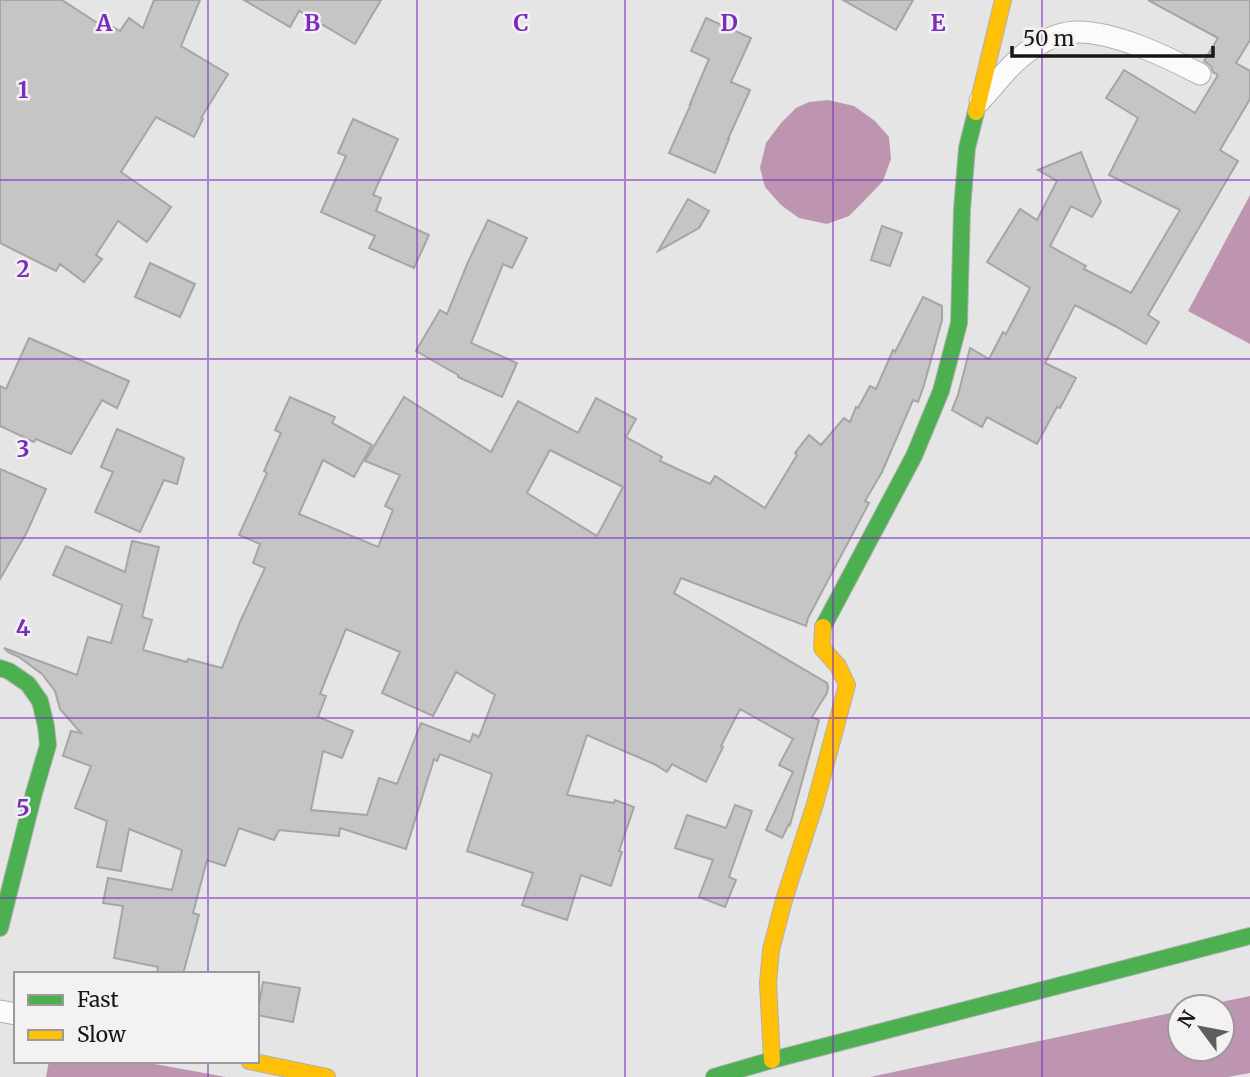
<svg xmlns="http://www.w3.org/2000/svg" width="1250" height="1077" viewBox="0 0 1250 1077" font-family="Merriweather,serif">
	<rect width="100%" height="100%" fill="#e6e5e6"/>
	<!-- water -->
	<g fill="#bd95b1">
		<polygon points="828,100 854,106 875,121 889,137 891,159 883,181 865,200 849,216 827,224 799,218 781,205 765,187 760,168 766,143 781,123 796,108 809,102"/>
		<polygon points="1250,195 1250,344 1188,311"/>
		<polygon points="1250,996 1250,1073 1228,1077 870,1077 1180,1011 1180,1049 1222,1049 1222,1007 1197,1007"/>
		<polygon points="49,1061 138,1061 226,1077 46,1077"/>
	</g>
	<!-- building -->
	<g fill="#c6c5c6" stroke="#a6a5a6" stroke-width="2" fill-rule="evenodd">
		<polygon points="0,0 62,0 99,24 101,20 120,31 129,18 143,28 154,0 200,0 181,46 228,74 201,118 203,119 194,137 156,117 121,172 171,207 147,242 118,221 96,255 102,259 84,282 60,264 56,271 0,243"/>
		<polygon points="244,0 381,0 355,44 299,11 290,27"/>
		<polygon points="843,0 913,0 896,30"/>
		<polygon points="1148,0 1250,0 1250,40 1236,63 1250,71 1250,99 1220,150 1238,161 1148,315 1159,322 1146,344 1115,326 1075,305 1045,363 1076,378 1060,408 1057,407 1037,444 987,417 982,427 952,410 958,395 970,348 989,359 1003,332 1006,334 1030,288 987,262 1020,209 1037,220 1057,181 1038,170 1081,152 1101,202 1092,217 1071,206 1050,246 1086,266 1084,269 1131,293 1180,210 1109,175 1138,118 1106,98 1124,70 1195,113 1218,75 1213,72 1211,66 1204,61 1218,38"/>
		<polygon points="706,18 751,38 731,82 750,90 728,139 729,139 715,173 669,153 691,104 690,104 709,59 691,51"/>
		<polygon points="353,119 398,139 373,195 381,198 376,211 429,235 414,268 369,248 375,236 321,212 346,156 338,153"/>
		<polygon points="688,199 709,211 699,228 658,251"/>
		<polygon points="488,220 527,238 512,268 503,264 471,343 517,363 502,397 458,377 458,375 416,351 440,310 447,314 468,262"/>
		<polygon points="882,226 902,233 890,266 871,260"/>
		<polygon points="150,263 195,284 180,317 135,297"/>
		<path d="M923,297L942,306V320L924,385L918,402L913,400L882,472L865,501L869,503L808,618L806,626L681,578L674,593L827,683L828,687L827,693L812,717L819,720L790,825L789,824L782,838L766,830L793,772L779,765L793,739L740,709L721,746L723,747L706,782L672,764L667,772L654,764L587,735L567,795L614,803L615,800L634,807L619,851L622,852L611,886L581,875L567,920L522,905L533,873L467,851L492,774L440,754L437,761L434,759L406,849L340,828L339,836L279,830L274,840L239,828L225,866L207,860L193,913L199,915L183,974H157L158,967L114,958L123,906L103,903L108,878L172,890L182,850L129,829L121,871L97,867L107,821L75,808L91,766L63,756L71,731L81,733L60,709L55,691L42,674L19,657L8,652L4,648L77,675L88,637L111,643L122,605L53,575L66,546L125,572L132,541L159,547L142,617L152,620L143,650L187,662L188,659L222,668L240,622L265,568L253,563L260,544L239,535L267,473L264,471L281,433L275,430L290,397L335,417L332,423L372,445L354,477L323,460L299,514L378,547L393,510L385,506L400,475L365,461L404,397L491,452L518,401L578,433L596,398L636,419L626,437L662,457L660,461L710,484L715,476L765,508L797,455L795,453L809,435L821,445L844,418L850,422L856,407L858,408L870,386L876,389L893,350L895,352ZM550,450L623,487L597,536L527,493ZM346,629L400,652L382,693L433,716L456,672L495,695L479,737L473,734L470,742L421,723L397,784L379,778L367,815L311,810L323,751L342,758L353,731L318,717L326,696L320,694Z"/>
		<polygon points="29,338 129,381 117,408 102,400 71,454 36,439 34,442 0,426 0,386 6,389"/>
		<polygon points="117,429 184,458 177,484 164,480 140,532 95,512 113,472 101,467"/>
		<polygon points="0,469 46,489 27,532 0,579"/>
		<polygon points="735,805 752,811 729,877 736,880 725,907 699,897 713,860 675,848 687,815 726,828"/>
		<polygon points="263,982 300,988 293,1022 257,1015"/>
	</g>
	<g fill="none" stroke-linecap="round" stroke-linejoin="round">
		<!-- street casing -->
		<g stroke="#b1b0b1" stroke-width="23">
			<g id="street">
				<path d="M980,101C996,84 1012,61 1033,48C1046,39 1063,32 1078,32C1116,32 1167,57 1200,74"/>
				<polyline points="0,1011 16,1014"/>
			</g>
		</g>
		<!-- fast casing -->
		<g stroke="#b1b0b1" stroke-width="18">
			<g id="fast">
				<polyline points="823,627 914,456 941,391 959,323 962,209 967,148 976,112"/>
				<polyline points="0,668 9,671 28,684 40,701 46,726 48,745 34,793 0,928"/>
				<polyline points="714,1077 772,1060 1250,936"/>
			</g>
		</g>
		<!-- slow casing -->
		<g stroke="#b1b0b1" stroke-width="18">
			<g id="slow">
				<polyline points="976,112 1003,0"/>
				<polyline points="772,1060 768,983 771,950 784,900 815,804 847,685 838,666 822,648 823,627"/>
				<polyline points="249,1061 327,1077"/>
			</g>
		</g>
		<!-- street -->
		<use href="#street" stroke="#fbfbfb" stroke-width="21"/>
		<!-- fast -->
		<use href="#fast" stroke="#4caf50" stroke-width="16"/>
		<!-- slow -->
		<use href="#slow" stroke="#ffc107" stroke-width="16"/>
	</g>
	<!-- grid -->
	<path fill="none" stroke="#7b2cbf" stroke-width="2" stroke-opacity="0.55" d="M208,0V974M417,0V1077M625,0V1077M833,0V1077M1042,0V1077M0,180H1250M0,359H1250M0,538H1250M0,718H1250M0,898H1250M208,1061V1077"/>
	<g font-size="23" text-anchor="middle" font-weight="bold" fill="#7b2cbf" stroke="#f4f1f3" stroke-width="5" stroke-linejoin="round" paint-order="stroke">
		<text x="104" y="31">A</text>
		<text x="312" y="31">B</text>
		<text x="521" y="31">C</text>
		<text x="729" y="31">D</text>
		<text x="938" y="31">E</text>
		<text x="23" y="98">1</text>
		<text x="23" y="277">2</text>
		<text x="23" y="457">3</text>
		<text x="23" y="636">4</text>
		<text x="23" y="816">5</text>
	</g>
	<!-- legend -->
	<rect x="14" y="972" width="245" height="91" fill="#f4f1f3" stroke="#9c999b" stroke-width="2"/>
	<rect x="28" y="995" width="35" height="10" fill="#4caf50" stroke="#9c999b" stroke-width="2"/>
	<text x="77" y="1007" font-size="21" fill="#171516">Fast</text>
	<rect x="28" y="1030" width="35" height="10" fill="#ffc107" stroke="#9c999b" stroke-width="2"/>
	<text x="77" y="1042" font-size="21" fill="#171516">Slow</text>
	<!-- north arrow -->
	<g transform="translate(1201 1028) rotate(302)"><circle r="33" fill="#f4f1f3" stroke="#9c999b" stroke-width="2"/>
	<path d="M0-5L12 26L0 18L-12 26Z" fill="#5f5e5f"/>
	<text y="-10" font-size="19" font-weight="bold" text-anchor="middle" fill="#171516">N</text>
	</g>
	<!-- scale -->
	<path d="M1012 46v10h201v-10" fill="none" stroke="#171516" stroke-width="3.5"/>
	<text x="1023" y="46" font-size="21" fill="#171516" stroke="#f4f1f3" stroke-width="5" paint-order="stroke">50 m</text>
</svg>
